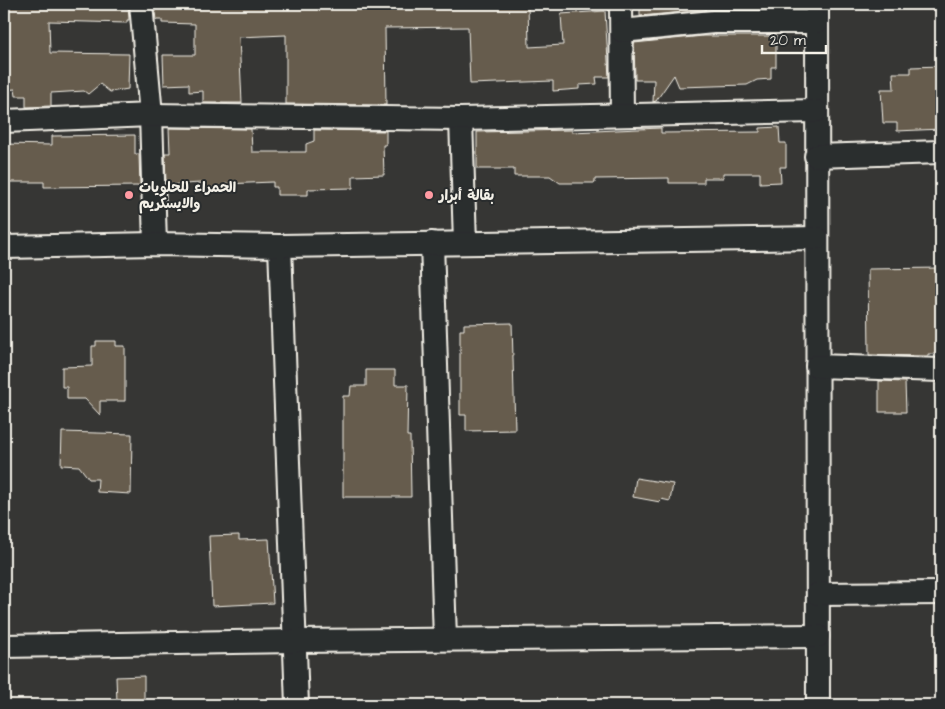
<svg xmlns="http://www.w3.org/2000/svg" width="945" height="709" viewBox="0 0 945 709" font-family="'Architects Daughter','Playpen Sans Arabic',sans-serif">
	<rect width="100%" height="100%" fill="#363634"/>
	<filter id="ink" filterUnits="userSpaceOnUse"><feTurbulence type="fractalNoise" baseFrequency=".02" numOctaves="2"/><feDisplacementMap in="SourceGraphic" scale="10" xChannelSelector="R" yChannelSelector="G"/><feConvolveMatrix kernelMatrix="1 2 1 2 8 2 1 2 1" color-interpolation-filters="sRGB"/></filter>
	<g filter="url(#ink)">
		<!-- building -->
		<g fill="#665c4d" stroke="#f4f1e8">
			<polygon points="4,4 128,4 129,20 127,20 127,23 49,21 50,53 129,54 128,89 110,92 100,84 88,94 84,91 51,93 51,106 26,107 26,96 16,96 15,89 4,90"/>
			<polygon points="154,4 528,4 529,47 563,45 561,14 605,11 609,77 596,77 597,84 579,85 579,89 553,91 553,81 470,84 468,27 385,28 386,105 286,104 286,35 239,37 242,103 203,103 203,91 189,92 189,84 164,85 163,55 195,55 195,24 162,23 162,20 156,20"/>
			<polygon points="640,4 710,4 705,10 640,16"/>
			<polygon points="703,36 776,36 776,67 771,67 771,79 757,80 747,85 679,87 674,75 656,101 653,102 654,80 635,80 634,43"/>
			<polygon points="941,66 941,129 897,131 897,123 883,123 881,89 894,89 893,73 911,73 911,67"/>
			<polygon points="779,127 780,143 786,143 786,167 780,167 781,182 760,183 760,173 723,173 723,178 704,178 704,183 669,183 669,178 595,179 595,183 560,183 550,176 514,176 514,169 477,169 477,132 572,130 572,132 661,128 661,133 760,132 760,128"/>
			<polygon points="169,128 251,129 252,152 306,152 306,144 314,141 314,130 386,131 386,145 383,145 384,175 353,176 353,188 308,189 308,195 277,195 277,187 273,187 273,182 225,184 225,187 201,189 201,183 166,185 165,153 170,153"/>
			<polygon points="135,135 135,154 139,154 140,186 44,187 44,182 4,182 4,144 52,145 52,136"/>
			<polygon points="941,268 941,354 928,354 928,356 869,355 868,269"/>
			<polygon points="512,323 515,430 466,431 466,415 460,415 460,330 464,330 464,324"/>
			<polygon points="96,341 116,341 116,346 125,346 125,401 100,401 100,415 85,399 67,399 67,387 62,387 62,367 92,366 92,346 96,346"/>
			<polygon points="366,370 395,370 395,385 408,385 407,436 410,436 411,497 343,497 343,396 350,396 351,386 366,386"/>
			<polygon points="879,381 905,382 906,412 879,412"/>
			<polygon points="62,432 132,434 131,494 97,492 98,479 89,479 79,466 61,465"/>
			<polygon points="636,478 673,484 670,501 661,499 660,502 633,497"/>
			<polygon points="239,535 239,540 269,539 273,603 212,606 209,536"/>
			<polygon points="144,676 144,701 117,702 116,677"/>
		</g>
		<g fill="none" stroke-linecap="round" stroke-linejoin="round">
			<!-- minor casing -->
			<g stroke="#f4f1e8" stroke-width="26">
				<g id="minor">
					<polyline points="141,4 151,115 155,244"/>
					<polyline points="621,4 622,115"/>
					<polyline points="817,4 818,705"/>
					<polyline points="622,31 713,22 817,22"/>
					<polyline points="461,119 465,243"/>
					<polyline points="4,121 151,115 461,119 816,111"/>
					<polyline points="816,156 941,152"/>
					<polyline points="432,243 445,639"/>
					<polyline points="280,246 297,705"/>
					<polyline points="4,247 155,244 280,246 817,238"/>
					<polyline points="817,366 941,370"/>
					<polyline points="818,594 941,593"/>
					<polyline points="4,646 296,641 818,636"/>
				</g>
			</g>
			<!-- minor -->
			<use href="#minor" stroke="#2a2d2e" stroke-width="22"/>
		</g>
	</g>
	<!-- markers -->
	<g fill="#ff9aa2" stroke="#2a2d2e" stroke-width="2">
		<circle cx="129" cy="195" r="5"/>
		<circle cx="429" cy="195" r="5"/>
	</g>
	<g text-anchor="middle" stroke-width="4" stroke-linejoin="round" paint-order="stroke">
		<!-- poi labels -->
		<g font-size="14" font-weight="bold" fill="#f4f1e8" stroke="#2a2d2e" text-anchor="start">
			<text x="139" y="192">الحمراء للحلويات<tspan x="139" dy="16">والايسكريم</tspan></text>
			<text x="439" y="200">بقالة أبرار</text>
		</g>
	</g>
	<!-- margin -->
	<rect width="945" height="709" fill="none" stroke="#2a2d2e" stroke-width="20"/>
	<rect x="10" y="10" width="925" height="689" fill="none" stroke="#f4f1e8" stroke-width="2" filter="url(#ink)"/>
	<!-- scale -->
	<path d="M762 45v8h64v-8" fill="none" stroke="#f4f1e8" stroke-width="2.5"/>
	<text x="770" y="45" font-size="15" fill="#f4f1e8" stroke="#2a2d2e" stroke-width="4" paint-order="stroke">20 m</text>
</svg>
